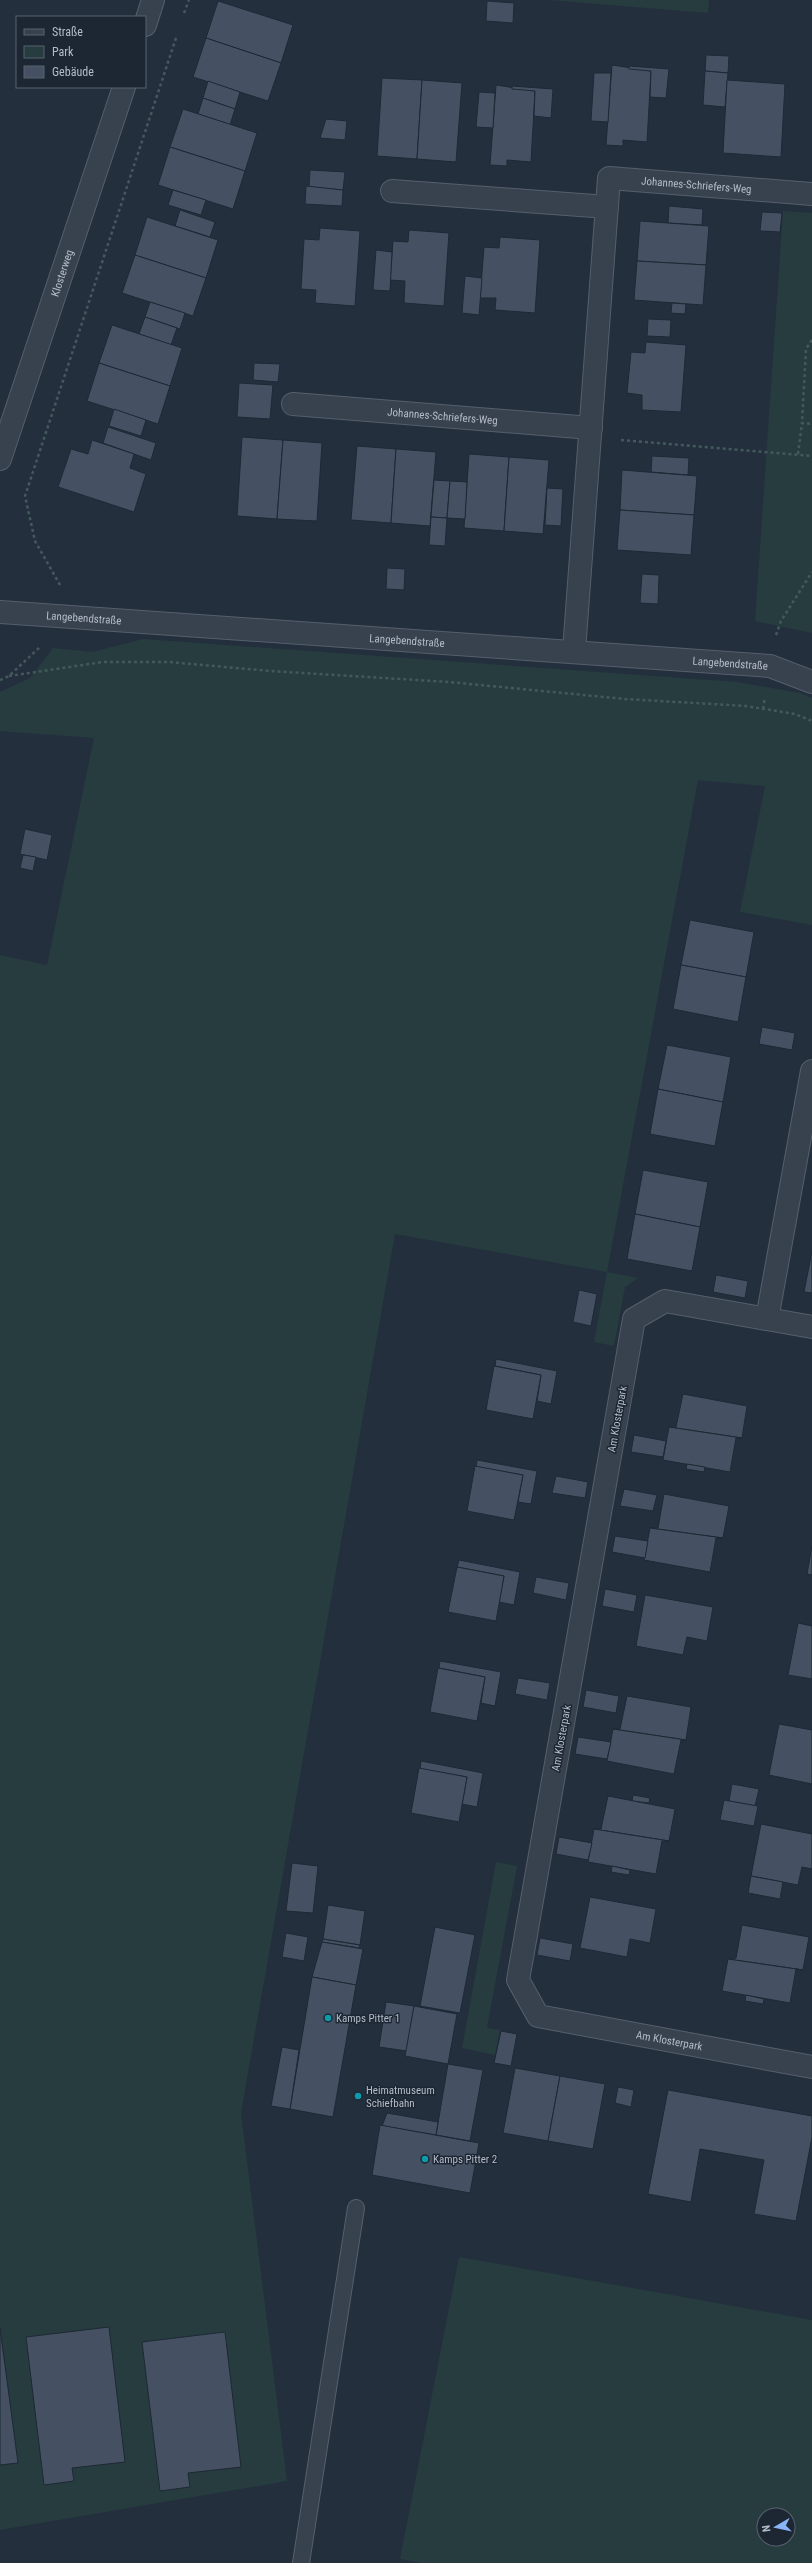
<svg xmlns="http://www.w3.org/2000/svg" width="812" height="2563" viewBox="0 0 812 2563" font-family="'Roboto Condensed',sans-serif">
	<rect width="100%" height="100%" fill="#242f3e"/>
	<!-- green -->
	<g fill="#263c3f" fill-rule="evenodd">
		<polygon points="549,0 709,0 708,13"/>
		<polygon points="783,211 812,213 812,633 755,621"/>
		<polygon points="143,639 737,682 800,693 812,698 812,925 740,912 765,786 698,780 607,1272 638,1278 625,1287 614,1346 594,1342 607,1272 395,1234 241,2113 287,2481 0,2530 0,955 47,965 94,738 0,731 0,692 30,678 53,648 92,652"/>
		<polygon points="496,1862 517,1866 487,2028 500,2030 495,2055 462,2048"/>
		<path d="M459,2257L812,2320V2563H422L400,2559ZM764,2515H788V2539H764Z"/>
	</g>
	<!-- building -->
	<g fill="#455162" stroke="#1f2835">
		<polygon points="218,1 293,25 281,63 206,38"/>
		<polygon points="487,1 514,3 513,23 486,21"/>
		<polygon points="206,38 281,63 268,101 193,77"/>
		<polygon points="706,55 729,56 728,73 705,71"/>
		<polygon points="612,65 651,71 647,142 623,140 623,146 606,145"/>
		<polygon points="629,66 669,69 666,98 650,97 651,71 629,69"/>
		<polygon points="705,71 728,73 725,107 703,105"/>
		<polygon points="594,73 611,73 608,122 591,121"/>
		<polygon points="382,78 422,80 417,159 377,156"/>
		<polygon points="422,80 462,83 456,162 417,159"/>
		<polygon points="727,80 785,84 781,157 723,153"/>
		<polygon points="208,81 240,92 235,109 203,98"/>
		<polygon points="496,85 535,91 531,162 507,160 507,166 490,165"/>
		<polygon points="512,86 553,89 551,118 534,116 535,91 512,89"/>
		<polygon points="479,92 495,93 493,128 476,127"/>
		<polygon points="203,98 235,109 230,125 198,114"/>
		<polygon points="183,109 257,133 245,171 170,147"/>
		<polygon points="326,119 347,121 345,140 320,138"/>
		<polygon points="170,147 245,171 233,209 158,185"/>
		<polygon points="310,170 345,172 343,190 309,187"/>
		<polygon points="306,186 343,190 342,206 305,204"/>
		<polygon points="173,190 206,200 201,215 168,205"/>
		<polygon points="669,206 703,209 702,225 668,223"/>
		<polygon points="180,210 215,222 210,237 175,226"/>
		<polygon points="762,212 782,213 780,232 760,231"/>
		<polygon points="147,217 218,240 206,278 135,255"/>
		<polygon points="640,221 709,226 706,265 637,261"/>
		<polygon points="320,228 360,231 355,306 315,303 316,290 301,289 304,239 319,240"/>
		<polygon points="409,230 449,233 444,306 404,303 405,281 390,280 393,241 408,242"/>
		<polygon points="500,237 540,240 535,313 495,310 496,298 480,298 484,247 499,248"/>
		<polygon points="376,250 392,252 390,291 373,290"/>
		<polygon points="135,255 206,278 193,316 122,293"/>
		<polygon points="637,261 706,265 703,305 634,300"/>
		<polygon points="465,276 482,278 479,315 462,313"/>
		<polygon points="150,302 185,313 180,329 145,317"/>
		<polygon points="672,303 686,304 685,314 671,313"/>
		<polygon points="145,317 177,328 171,345 139,334"/>
		<polygon points="648,319 671,320 670,337 647,336"/>
		<polygon points="112,325 182,348 170,386 99,363"/>
		<polygon points="646,342 686,345 681,412 642,410 642,395 627,393 631,352 645,353"/>
		<polygon points="99,363 170,386 158,424 87,401"/>
		<polygon points="254,363 280,364 278,382 253,380"/>
		<polygon points="239,383 273,385 270,419 237,417"/>
		<polygon points="114,409 146,420 141,436 109,426"/>
		<polygon points="108,427 156,443 151,460 103,443"/>
		<polygon points="242,437 283,440 277,519 237,516"/>
		<polygon points="92,440 134,454 130,468 146,474 134,512 58,487 71,449 88,454"/>
		<polygon points="283,440 322,443 317,521 277,519"/>
		<polygon points="357,446 396,449 391,523 351,520"/>
		<polygon points="396,449 436,452 430,526 391,523"/>
		<polygon points="469,454 509,457 504,531 464,528"/>
		<polygon points="652,456 689,458 688,475 651,472"/>
		<polygon points="509,457 549,460 543,534 504,531"/>
		<polygon points="622,470 697,476 694,515 620,510"/>
		<polygon points="434,480 450,481 447,518 431,517"/>
		<polygon points="450,481 467,482 465,519 447,518"/>
		<polygon points="547,488 563,489 561,526 545,525"/>
		<polygon points="620,510 694,515 691,555 617,550"/>
		<polygon points="431,517 447,518 445,546 429,545"/>
		<polygon points="387,568 405,569 404,590 386,589"/>
		<polygon points="642,574 659,575 658,604 640,603"/>
		<polygon points="25,829 52,835 47,860 20,854"/>
		<polygon points="23,855 36,857 33,871 20,868"/>
		<polygon points="690,920 754,932 746,977 681,965"/>
		<polygon points="681,965 746,977 738,1022 673,1009"/>
		<polygon points="762,1027 795,1033 792,1050 759,1044"/>
		<polygon points="667,1045 731,1057 723,1102 658,1089"/>
		<polygon points="658,1089 723,1102 715,1146 650,1134"/>
		<polygon points="643,1170 708,1182 700,1227 635,1214"/>
		<polygon points="635,1214 700,1227 692,1271 627,1259"/>
		<polygon points="812,1251 812,1293 804,1292"/>
		<polygon points="716,1275 748,1281 745,1298 713,1292"/>
		<polygon points="579,1290 597,1294 591,1326 573,1322"/>
		<polygon points="496,1359 557,1371 551,1404 537,1401 541,1375 495,1366"/>
		<polygon points="494,1366 541,1375 533,1419 486,1410"/>
		<polygon points="683,1394 747,1406 742,1438 669,1427 676,1427"/>
		<polygon points="669,1427 742,1438 736,1438 730,1472 663,1460"/>
		<polygon points="634,1435 666,1441 663,1457 631,1452"/>
		<polygon points="477,1460 537,1471 531,1504 518,1502 523,1475 476,1467"/>
		<polygon points="687,1464 705,1467 704,1472 686,1469"/>
		<polygon points="475,1466 523,1475 514,1520 467,1511"/>
		<polygon points="556,1476 588,1482 585,1498 552,1493"/>
		<polygon points="624,1489 657,1495 653,1511 620,1506"/>
		<polygon points="664,1494 729,1506 723,1538 650,1528 658,1528"/>
		<polygon points="650,1528 723,1538 716,1538 710,1572 644,1560"/>
		<polygon points="615,1536 648,1541 645,1558 612,1552"/>
		<polygon points="812,1546 812,1575 807,1574"/>
		<polygon points="459,1560 520,1572 514,1605 499,1602 504,1576 457,1567"/>
		<polygon points="457,1567 504,1576 496,1621 448,1612"/>
		<polygon points="536,1577 569,1583 566,1600 533,1593"/>
		<polygon points="605,1589 637,1595 634,1612 602,1606"/>
		<polygon points="645,1595 713,1607 707,1641 687,1637 683,1655 636,1646"/>
		<polygon points="798,1623 812,1626 812,1679 788,1675"/>
		<polygon points="440,1661 501,1672 495,1706 481,1703 485,1677 439,1668"/>
		<polygon points="438,1668 485,1677 477,1721 430,1712"/>
		<polygon points="518,1678 550,1683 547,1700 515,1694"/>
		<polygon points="586,1690 619,1696 616,1713 583,1707"/>
		<polygon points="627,1696 691,1707 686,1740 613,1729 620,1729"/>
		<polygon points="779,1724 812,1730 812,1784 769,1775"/>
		<polygon points="613,1729 686,1740 681,1740 674,1774 607,1761"/>
		<polygon points="578,1737 611,1742 607,1759 575,1754"/>
		<polygon points="421,1761 483,1773 477,1807 462,1804 467,1777 420,1769"/>
		<polygon points="419,1768 467,1777 459,1822 411,1813"/>
		<polygon points="732,1784 759,1789 755,1806 729,1801"/>
		<polygon points="633,1795 650,1798 649,1803 632,1801"/>
		<polygon points="608,1796 675,1809 669,1841 594,1829 601,1829"/>
		<polygon points="724,1800 758,1806 754,1826 720,1820"/>
		<polygon points="761,1824 812,1834 812,1869 802,1867 798,1885 751,1876"/>
		<polygon points="594,1829 669,1841 662,1841 656,1874 588,1862"/>
		<polygon points="559,1837 592,1843 588,1860 556,1854"/>
		<polygon points="292,1863 318,1866 313,1913 286,1911"/>
		<polygon points="612,1866 630,1870 629,1875 611,1872"/>
		<polygon points="751,1876 783,1882 780,1899 748,1893"/>
		<polygon points="590,1897 656,1909 650,1943 630,1939 627,1957 580,1948"/>
		<polygon points="328,1905 365,1911 360,1945 323,1939"/>
		<polygon points="742,1925 809,1937 803,1970 728,1959 736,1958"/>
		<polygon points="435,1927 475,1935 460,2013 420,2006"/>
		<polygon points="286,1933 308,1937 304,1961 282,1957"/>
		<polygon points="540,1938 573,1944 570,1961 537,1955"/>
		<polygon points="323,1939 360,1945 359,1948 322,1942"/>
		<polygon points="322,1942 363,1949 356,1985 312,1977"/>
		<polygon points="728,1959 803,1970 796,1969 790,2003 722,1991"/>
		<polygon points="312,1977 356,1985 333,2117 290,2109"/>
		<polygon points="746,1995 764,1999 763,2004 745,2001"/>
		<polygon points="386,2002 414,2006 407,2051 379,2047"/>
		<polygon points="414,2006 457,2014 448,2064 405,2056"/>
		<polygon points="501,2031 517,2034 511,2066 494,2063"/>
		<polygon points="282,2047 299,2050 290,2109 271,2106"/>
		<polygon points="448,2064 483,2070 470,2141 436,2135"/>
		<polygon points="515,2068 560,2076 548,2141 503,2133"/>
		<polygon points="560,2076 605,2084 593,2149 548,2141"/>
		<polygon points="618,2087 634,2090 631,2107 615,2103"/>
		<polygon points="668,2090 812,2116 812,2137 796,2221 754,2214 764,2160 700,2149 691,2202 648,2194"/>
		<polygon points="387,2113 438,2122 436,2135 382,2126"/>
		<polygon points="380,2125 479,2143 470,2193 372,2175"/>
		<polygon points="109,2327 125,2462 72,2468 74,2481 44,2485 26,2337"/>
		<polygon points="0,2328 18,2463 0,2465"/>
		<polygon points="225,2332 241,2467 188,2473 190,2487 160,2491 142,2342"/>
	</g>
	<g fill="none" stroke-linecap="round" stroke-linejoin="round">
		<!-- service casing -->
		<g stroke="#565f6c" stroke-width="18">
			<polyline id="service" points="301,2563 356,2208"/>
		</g>
		<!-- minor casing -->
		<g stroke="#565f6c" stroke-width="24">
			<g id="minor">
				<polyline points="145,25 153,0"/>
				<polyline points="392,191 607,207"/>
				<path id="s1" d="M293,404L591,428"/>
				<path id="s2" d="M0,459L124,87"/>
				<path id="s3" d="M0,612L770,666L812,682"/>
				<path id="s4" d="M574,651L609,178L812,194"/>
				<polyline points="767,1319 812,1071"/>
				<path id="s5" d="M812,1327L665,1301L634,1319L518,1980L538,2016L812,2067"/>
			</g>
		</g>
		<!-- path -->
		<g stroke="#44595c" stroke-width="2.5" stroke-dasharray="3 3" stroke-linecap="butt">
			<polyline points="184,13 189,0"/>
			<polyline points="812,340 806,349 802,423 812,424"/>
			<polyline points="621,440 812,456"/>
			<polyline points="798,454 802,423"/>
			<polyline points="60,585 35,541 25,496 177,35"/>
			<polyline points="776,635 781,621 812,572"/>
			<polyline points="9,676 103,662 169,662 270,671 449,682 625,699 746,706 795,714 812,721"/>
			<polyline points="0,680 9,676 40,647"/>
			<polyline points="763,709 765,697"/>
		</g>
		<!-- service -->
		<use href="#service" stroke="#38414e" stroke-width="16"/>
		<!-- minor -->
		<use href="#minor" stroke="#38414e" stroke-width="22"/>
	</g>
	<!-- markers -->
	<g fill="#0f9aa8" stroke="#1d2633" stroke-width="1.5">
		<circle cx="328" cy="2018" r="4"/>
		<circle cx="358" cy="2096" r="4"/>
		<circle cx="425" cy="2159" r="4"/>
	</g>
	<g text-anchor="middle" stroke-width="3" stroke-linejoin="round" paint-order="stroke">
		<!-- street labels -->
		<g font-size="11" fill="#b4bcc9" stroke="#1d2633">
			<text dy="4" stroke="none"><textPath href="#s4" startOffset="562">Johannes-Schriefers-Weg</textPath></text>
			<text dy="4" stroke="none"><textPath href="#s2" startOffset="196">Klosterweg</textPath></text>
			<text dy="4" stroke="none"><textPath href="#s1" startOffset="150">Johannes-Schriefers-Weg</textPath></text>
			<text dy="4" stroke="none"><textPath href="#s3" startOffset="84">Langebendstraße</textPath></text>
			<text dy="4" stroke="none"><textPath href="#s3" startOffset="408">Langebendstraße</textPath></text>
			<text dy="4" stroke="none"><textPath href="#s3" startOffset="732">Langebendstraße</textPath></text>
			<text transform="translate(617 1419) rotate(-80)" y="4">Am Klosterpark</text>
			<text transform="translate(561 1738) rotate(-80)" y="4">Am Klosterpark</text>
			<text dy="4" stroke="none"><textPath href="#s5" startOffset="1031">Am Klosterpark</textPath></text>
		</g>
		<!-- poi labels -->
		<g font-size="11" fill="#b4bcc9" stroke="#1d2633" text-anchor="start">
			<text x="336" y="2022">Kamps Pitter 1</text>
			<text x="366" y="2094">Heimatmuseum<tspan x="366" dy="13">Schiefbahn</tspan></text>
			<text x="433" y="2163">Kamps Pitter 2</text>
		</g>
	</g>
	<!-- legend -->
	<rect x="16" y="16" width="130" height="72" fill="#1d2633" stroke="#59626f"/>
	<rect x="24" y="29" width="20" height="6" fill="#38414e" stroke="#59626f"/>
	<text x="52" y="36" font-size="12" fill="#b4bcc9">Straße</text>
	<rect x="24" y="46" width="20" height="12" fill="#263c3f" stroke="#59626f"/>
	<text x="52" y="56" font-size="12" fill="#b4bcc9">Park</text>
	<rect x="24" y="66" width="20" height="12" fill="#455162" stroke="#59626f"/>
	<text x="52" y="76" font-size="12" fill="#b4bcc9">Gebäude</text>
	<!-- north arrow -->
	<g transform="translate(776 2527) rotate(261)"><circle r="19" fill="#1d2633" stroke="#59626f"/>
	<path d="M0-3L7 15L0 10L-7 15Z" fill="#8ab4f8"/>
	<text y="-6" font-size="11" font-weight="bold" text-anchor="middle" fill="#b4bcc9">N</text>
	</g>
</svg>
